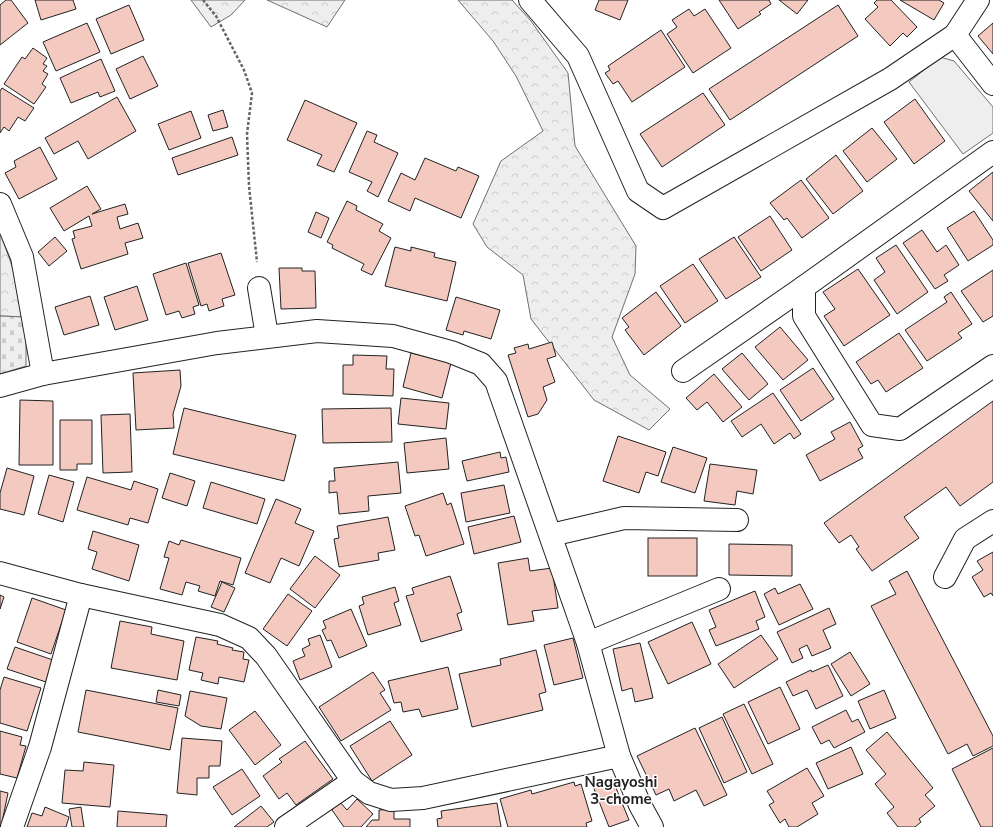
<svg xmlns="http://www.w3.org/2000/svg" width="993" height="827" viewBox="0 0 993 827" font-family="'Nunito Sans',sans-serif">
	<defs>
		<pattern id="forest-crowns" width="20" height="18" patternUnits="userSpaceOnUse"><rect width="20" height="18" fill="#eee"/><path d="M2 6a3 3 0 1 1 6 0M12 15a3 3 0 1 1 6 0" fill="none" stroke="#ccc"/></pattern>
		<pattern id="cemetery-stones" width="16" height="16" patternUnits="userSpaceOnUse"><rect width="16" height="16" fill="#eee"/><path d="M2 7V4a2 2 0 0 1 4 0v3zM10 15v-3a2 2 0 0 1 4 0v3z" fill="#ccc"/></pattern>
	</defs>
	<rect width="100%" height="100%" fill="#fff"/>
	<!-- forest -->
	<g fill="url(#forest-crowns)" stroke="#6f6f6f">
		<polygon points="191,0 245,0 231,15 211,27"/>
		<polygon points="267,0 345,0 327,27"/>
		<polygon points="458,0 512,0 531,21 568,73 575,146 636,246 635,274 612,337 630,375 670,409 649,430 594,400 531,319 523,275 487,247 473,224 501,161 543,131 516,76 493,41"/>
		<polygon points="0,232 12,266 26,317 0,316"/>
	</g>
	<!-- cemetery -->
	<polygon fill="url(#cemetery-stones)" stroke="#6f6f6f" points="0,316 26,317 26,366 0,374"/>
	<!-- park -->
	<polygon fill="#eee" stroke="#6f6f6f" points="940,57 954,61 993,107 993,133 963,154 909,82"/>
	<!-- building -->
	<g fill="#f3c9c0" stroke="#222">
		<polygon points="6,0 11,0 28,23 0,45 0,5"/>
		<polygon points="35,0 73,0 76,9 41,20"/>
		<polygon points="599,0 628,0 620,20 595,10"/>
		<polygon points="719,0 769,0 771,4 759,12 761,14 738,29"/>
		<polygon points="779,0 808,0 797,14"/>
		<polygon points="877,0 891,0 917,27 907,37 903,33 890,46 865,19 878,7 874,3"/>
		<polygon points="900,0 939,0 944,3 934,20"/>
		<polygon points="129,5 144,40 111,54 96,19"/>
		<polygon points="838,5 858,36 730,120 709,89"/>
		<polygon points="689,9 694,16 705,9 731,48 693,73 667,34 677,27 672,20"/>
		<polygon points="87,23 100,52 56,71 43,42"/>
		<polygon points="993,23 993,54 978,36"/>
		<polygon points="661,30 685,67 632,102 618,81 613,84 605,73 610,70 608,66"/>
		<polygon points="33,48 47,58 43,64 47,66 43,71 48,74 42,84 46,87 34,104 4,84 22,57 25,59"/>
		<polygon points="143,56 158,86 130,99 116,69"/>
		<polygon points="101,59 115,91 100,97 98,92 71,103 60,78"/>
		<polygon points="2,88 34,108 25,121 18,117 9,131 4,127 0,133 0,91"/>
		<polygon points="703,93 725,125 662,167 640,134"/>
		<polygon points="117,97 136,131 88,159 78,141 54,154 45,138"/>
		<polygon points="915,99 945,141 914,164 884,122"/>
		<polygon points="305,100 357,123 334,172 317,165 322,155 287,140"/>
		<polygon points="223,110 228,127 213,131 208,115"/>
		<polygon points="191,111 201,138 169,150 158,124"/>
		<polygon points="872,128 897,159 867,182 843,151"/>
		<polygon points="367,131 377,135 374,142 398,153 378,197 367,191 372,182 349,172"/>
		<polygon points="232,137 238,155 178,175 172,158"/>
		<polygon points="40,147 57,179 19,199 5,173 16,167 14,161"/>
		<polygon points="836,155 863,191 833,214 806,179"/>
		<polygon points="425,158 456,171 458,167 479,176 461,218 415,198 410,211 388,201 401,173 415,180"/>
		<polygon points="993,172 993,221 969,191"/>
		<polygon points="801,180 829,218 802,238 787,218 784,220 770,203"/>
		<polygon points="87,186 101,209 92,214 125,204 128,214 117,217 120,229 138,223 143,238 125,243 128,254 81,269 72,239 75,238 73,231 92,226 89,216 64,231 50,208"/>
		<polygon points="347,201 357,206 356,210 383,224 379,231 391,238 372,275 361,270 364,264 332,248 333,245 327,242"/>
		<polygon points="974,211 993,240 993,245 968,261 947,228"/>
		<polygon points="316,212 329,218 321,238 308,232"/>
		<polygon points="770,216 792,250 761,271 738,237"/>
		<polygon points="922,230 937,252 946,245 959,265 944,275 948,281 935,289 903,243"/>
		<polygon points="55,237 67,251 49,266 38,252"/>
		<polygon points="734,237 761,277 726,299 699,259"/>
		<polygon points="896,245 928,292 897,314 874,280 885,272 876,258"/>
		<polygon points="395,247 411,251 411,247 435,253 434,257 456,262 447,301 385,286"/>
		<polygon points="221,253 235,295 222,299 224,306 209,311 207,304 201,306 188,263"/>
		<polygon points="186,263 199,305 193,307 195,314 182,318 179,311 166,315 153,274"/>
		<polygon points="693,264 718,301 685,323 660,286"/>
		<polygon points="279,268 302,268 302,271 315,271 316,308 281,309"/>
		<polygon points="858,269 890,315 844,346 824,316 835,309 823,292"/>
		<polygon points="993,270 993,316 983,322 961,291"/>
		<polygon points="137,286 148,320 115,330 104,297"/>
		<polygon points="656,292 681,326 644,355 625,330 629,327 622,318"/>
		<polygon points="951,292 972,324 958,333 962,338 927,361 905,330 947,302 944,297"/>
		<polygon points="90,296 99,325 64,335 55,307"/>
		<polygon points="456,297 500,310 491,339 464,331 463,335 446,330"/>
		<polygon points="780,327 808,360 783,380 755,347"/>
		<polygon points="899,333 923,368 886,392 878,380 871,384 856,362"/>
		<polygon points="552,342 556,356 547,359 555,382 543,387 547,400 538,414 528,417 508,355 516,353 514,348 528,344 529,349"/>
		<polygon points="411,353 451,363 442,398 403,387"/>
		<polygon points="742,353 768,384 749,400 722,369"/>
		<polygon points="353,355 387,356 386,369 394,369 393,396 343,394 343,365 353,365"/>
		<polygon points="813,368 834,399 801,421 780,390"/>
		<polygon points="180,370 181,386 173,414 174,428 136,430 133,373"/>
		<polygon points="714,374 742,407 723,422 707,402 697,410 686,398"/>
		<polygon points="773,393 801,434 794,439 790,433 774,444 761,424 742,437 731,421"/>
		<polygon points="401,398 449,403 446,429 398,424"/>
		<polygon points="20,400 53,401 53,465 19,465"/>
		<polygon points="993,401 993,482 960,506 946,487 904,517 919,538 872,571 856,549 859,547 851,535 839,543 824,523"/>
		<polygon points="184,408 296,435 284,481 173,454"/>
		<polygon points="391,408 392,442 323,443 322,409"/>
		<polygon points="130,414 132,472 103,473 101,415"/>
		<polygon points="60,420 92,420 92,464 77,464 77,470 60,470"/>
		<polygon points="850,422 863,446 858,449 863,458 820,481 806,455 835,439 831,432"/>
		<polygon points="618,436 666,452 658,476 646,472 639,493 603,481"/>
		<polygon points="446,438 449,469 407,473 404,443"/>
		<polygon points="673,447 707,458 695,493 661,482"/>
		<polygon points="500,452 501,458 506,457 509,472 467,481 462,461"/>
		<polygon points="398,462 401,493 368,496 369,511 339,514 337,492 329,493 329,481 335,481 334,468"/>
		<polygon points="710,464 757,470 753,494 737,491 735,505 704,501"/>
		<polygon points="7,468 34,476 24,515 0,509 0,493"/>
		<polygon points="170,473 195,481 187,506 162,498"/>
		<polygon points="49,475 74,482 63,522 38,514"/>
		<polygon points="87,477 131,490 134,481 158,489 148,523 130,518 128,525 77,510"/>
		<polygon points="211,482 265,499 257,524 203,508"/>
		<polygon points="504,485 510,513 466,522 461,493"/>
		<polygon points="443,493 447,505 451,503 464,544 426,556 419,535 415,536 405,506"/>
		<polygon points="276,499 301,509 295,523 314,531 299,566 281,558 270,583 245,573"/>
		<polygon points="514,516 521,542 474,554 468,527"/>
		<polygon points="388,517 395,550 378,553 379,560 339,567 334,539 339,538 337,526"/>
		<polygon points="93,531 139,545 129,581 92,569 97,552 88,549"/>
		<rect x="648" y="538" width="49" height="38"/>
		<polygon points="181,540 241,558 233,585 220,581 215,596 198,591 200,586 186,582 182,595 160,589 169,558 164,557 169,541 179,545"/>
		<polygon points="729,544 792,545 792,576 729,575"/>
		<polygon points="993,552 993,596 991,593 984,597 972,577 983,570 977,561"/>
		<polygon points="315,556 340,575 315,608 290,589"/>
		<polygon points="528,558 530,571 552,568 558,608 532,611 534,621 508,625 498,563"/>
		<polygon points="907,571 993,736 993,746 973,756 967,744 948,754 871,606 896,594 889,581"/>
		<polygon points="450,576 462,612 457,614 462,630 421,642 406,596 414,594 412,588"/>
		<polygon points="222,582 235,588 224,612 211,607"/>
		<polygon points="800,584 813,609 779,625 764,594 775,588 778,594"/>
		<polygon points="395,587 399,601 394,603 401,625 368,635 359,606 364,604 362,597"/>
		<polygon points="755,591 765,617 756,621 759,629 716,646 709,630 716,627 709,610"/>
		<polygon points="288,594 312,611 287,646 263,629"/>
		<polygon points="0,595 4,597 0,609"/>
		<polygon points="32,598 66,610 51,654 17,642"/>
		<polygon points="829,608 836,624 823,630 831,648 812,656 807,645 799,649 803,658 792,663 777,632"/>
		<polygon points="351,609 367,646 339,658 331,640 327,641 322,630 326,628 323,621"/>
		<polygon points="120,621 152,627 151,634 184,641 177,680 111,668"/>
		<polygon points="692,622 711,664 668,684 648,642"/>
		<polygon points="320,635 332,667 300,680 293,661 305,656 302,649 310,645 308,639"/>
		<polygon points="761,635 778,659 734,688 718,664"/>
		<polygon points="196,637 218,641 217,644 233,648 232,650 244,652 243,659 249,660 244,682 219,677 218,684 201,680 203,673 189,670"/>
		<polygon points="573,638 583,678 554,685 544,645"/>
		<polygon points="640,643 653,698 635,702 632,688 622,691 613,649"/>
		<polygon points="15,647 53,660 46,682 7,669"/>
		<polygon points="536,650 546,692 539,694 543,710 472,727 459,674 501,665 500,659"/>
		<polygon points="850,652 870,684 851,696 831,664"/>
		<polygon points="828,665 843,696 816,709 807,690 793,696 786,682 811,670 812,672"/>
		<polygon points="448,667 458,709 422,717 419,709 403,712 401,702 394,703 388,681"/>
		<polygon points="373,672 385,690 380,693 391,710 341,741 319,707"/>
		<polygon points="4,677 41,688 27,731 0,723 0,690"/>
		<polygon points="780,687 800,729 768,744 748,702"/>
		<polygon points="86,690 178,708 170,750 78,732"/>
		<polygon points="158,690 181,695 179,706 156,702"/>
		<polygon points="884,690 896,718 870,729 858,701"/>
		<polygon points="190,691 227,698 221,729 201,726 185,716"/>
		<polygon points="744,704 773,764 752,774 723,714"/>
		<polygon points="846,710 852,722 858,719 865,732 834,748 829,740 821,744 812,727"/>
		<polygon points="255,711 281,745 255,765 229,730"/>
		<polygon points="722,717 747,772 724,783 699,728"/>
		<polygon points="390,721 412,755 372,781 350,746"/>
		<polygon points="695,728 727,795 704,806 696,790 674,801 669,789 656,795 637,756"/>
		<polygon points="0,731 22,737 20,745 26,746 17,778 0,774"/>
		<polygon points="887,732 933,788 925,795 935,806 919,819 921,822 915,827 898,827 887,813 894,807 875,784 886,774 866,750"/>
		<polygon points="182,738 222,741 220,766 209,766 209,778 197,778 197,795 177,793"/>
		<polygon points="305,741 333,779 296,805 287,793 279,799 263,776 282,762 279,759"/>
		<polygon points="851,747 863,774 828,789 816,763"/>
		<polygon points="993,748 993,827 981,827 952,769"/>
		<polygon points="84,762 114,765 110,807 62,803 65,770 83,771"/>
		<polygon points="807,768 824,796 812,803 818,814 797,827 789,827 785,819 780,823 769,805 774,802 767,791"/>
		<polygon points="242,769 260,796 232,815 213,787"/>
		<polygon points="612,778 629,820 609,827 593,786"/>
		<polygon points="574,782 575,786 581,784 592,821 586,823 587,827 508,827 500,799 531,790 532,794"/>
		<polygon points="0,791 8,793 1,827 0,827"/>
		<polygon points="357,799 373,814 361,827 344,827 332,810 340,802 347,810"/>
		<polygon points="497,803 501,827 438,827 437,819 442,818 441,811"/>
		<polygon points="261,806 274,822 267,827 234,827"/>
		<polygon points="45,807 69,817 66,827 27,827 32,813 42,816"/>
		<polygon points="81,807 84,827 72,827 69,809"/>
		<polygon points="394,809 394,819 410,819 410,827 366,827 372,820 379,820 379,810"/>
		<polygon points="118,811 167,815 166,827 117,827"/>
	</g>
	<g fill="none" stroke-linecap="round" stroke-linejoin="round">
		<!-- street casing -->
		<g stroke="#222" stroke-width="24">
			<g id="street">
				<polyline points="530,0 578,56 638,191 663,208 890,79 955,35 978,0"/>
				<polyline points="955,35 993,84"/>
				<polyline points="993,152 804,287 804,316 872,425 900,429 993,366"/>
				<polyline points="0,204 22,257 43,374"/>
				<polyline points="259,288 267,336"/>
				<polyline points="683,371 804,287"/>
				<polyline points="0,386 43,374 217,343 317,331 393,336 451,352 481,364 496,381 509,418 588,643 619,756 640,805 652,827"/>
				<polyline points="551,535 624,518 737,520"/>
				<polyline points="0,573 81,595 220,625 249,638 266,656 353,781 369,793 391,800 423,798 619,756"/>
				<polyline points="945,577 965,539 993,521"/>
				<polyline points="588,643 719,589"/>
				<polyline points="12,827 40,747 81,595"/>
				<polyline points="286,827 353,781"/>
			</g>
		</g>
		<!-- path -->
		<polyline stroke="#646464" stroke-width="2.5" stroke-dasharray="3 2" stroke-linecap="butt" points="203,0 216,16 244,70 252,93 247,134 249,186 257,262"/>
		<!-- street -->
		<use href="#street" stroke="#fff" stroke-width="22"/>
	</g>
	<g text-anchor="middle" stroke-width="3" stroke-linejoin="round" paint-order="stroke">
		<!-- neighbourhood labels -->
		<g font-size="15" font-weight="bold" fill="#222" stroke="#fff">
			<text x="621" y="787">Nagayoshi<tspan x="621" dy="17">3-chome</tspan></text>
		</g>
	</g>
</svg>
